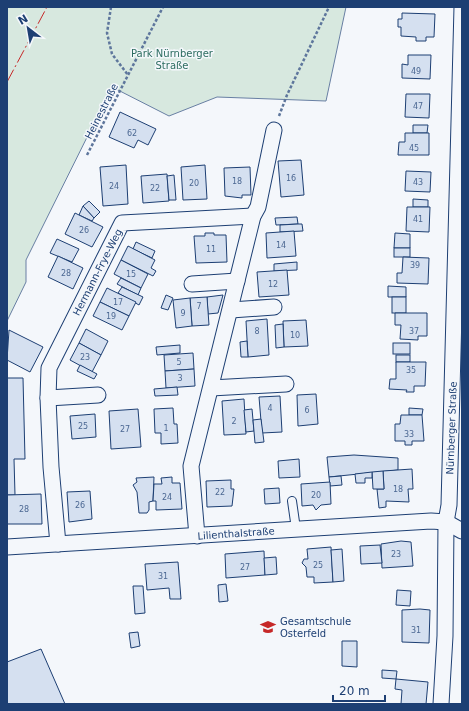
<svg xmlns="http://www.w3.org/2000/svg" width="469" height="711" viewBox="0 0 469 711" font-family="'DejaVu Sans',sans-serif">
	<rect width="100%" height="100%" fill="#f4f7fb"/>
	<!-- green -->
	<polygon fill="#d7e8df" stroke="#687fa3" points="7,7 346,7 326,101 217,97 169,116 112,87 26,260 26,282 7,321"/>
	<!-- building -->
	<g fill="#d5e0f0" stroke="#1d3f73">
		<polygon points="402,13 435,14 434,37 426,37 426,41 416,41 416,37 401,36 401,27 398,27 398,19 402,19"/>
		<polygon points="408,55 431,55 430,79 402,78 402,64 408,65"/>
		<polygon points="406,94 430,94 429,118 405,117"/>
		<polygon points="120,112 156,129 148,145 138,140 134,148 109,137"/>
		<polygon points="413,125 428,125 427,133 413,133"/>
		<polygon points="405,133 429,133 429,155 398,155 399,142 405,142"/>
		<polygon points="301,160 304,195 281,197 278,161"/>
		<polygon points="126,165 128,204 103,206 100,167"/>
		<polygon points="205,165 207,199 183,200 181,167"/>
		<polygon points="250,167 251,195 242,195 242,198 225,196 224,168"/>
		<polygon points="406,171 431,172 430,192 405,191"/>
		<polygon points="167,174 169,201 143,203 141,176"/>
		<polygon points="174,175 176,200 169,200 167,176"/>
		<polygon points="413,199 428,200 428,207 413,207"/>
		<polygon points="89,201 100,212 94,218 83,206"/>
		<polygon points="83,206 94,218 92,221 79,215"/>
		<polygon points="407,207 430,207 429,232 406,231"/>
		<polygon points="75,213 103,227 92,247 65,234"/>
		<polygon points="297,217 298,224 276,225 275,218"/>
		<polygon points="298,224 302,224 303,231 280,232 280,225"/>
		<polygon points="294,231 296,256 267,258 266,233"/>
		<polygon points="205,233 214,233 214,235 226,235 227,262 196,263 194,236 205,236"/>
		<polygon points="395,233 410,234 410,248 394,248"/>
		<polygon points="57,239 79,249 72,262 50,253"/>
		<polygon points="136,242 155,251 152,258 133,249"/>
		<polygon points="128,246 155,260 151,268 156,271 153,276 121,260"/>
		<rect x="394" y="248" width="16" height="9"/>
		<polygon points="58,256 83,268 73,289 48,277"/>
		<polygon points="403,257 429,258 428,284 397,283 397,273 402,273"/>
		<polygon points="121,260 148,274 141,288 114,274"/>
		<polygon points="297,262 297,270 274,271 274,264"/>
		<polygon points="287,270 289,295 259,297 257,272"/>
		<polygon points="121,278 141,288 138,295 117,284"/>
		<polygon points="388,286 406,287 406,297 388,297"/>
		<polygon points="122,287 143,297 139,305 118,293"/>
		<polygon points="107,288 136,302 129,316 100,302"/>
		<polygon points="166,295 173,298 168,310 161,308"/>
		<polygon points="223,295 218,313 208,314 207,297"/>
		<polygon points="207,297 209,325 192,326 190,298"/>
		<rect x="392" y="297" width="14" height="16"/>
		<polygon points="190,298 192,326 176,328 173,300"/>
		<polygon points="100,302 129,316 122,330 93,316"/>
		<polygon points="395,313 427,313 427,336 418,336 418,340 400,339 401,325 395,325"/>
		<polygon points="267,319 269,355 248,357 246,321"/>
		<polygon points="306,320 308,346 284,347 283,321"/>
		<polygon points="283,324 284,347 276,348 275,325"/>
		<polygon points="86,329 108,341 101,355 79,343"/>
		<polygon points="9,330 43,347 30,372 7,360"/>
		<polygon points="247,341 248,357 241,357 240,342"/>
		<polygon points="79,343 101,355 92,372 70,360"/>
		<rect x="393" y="343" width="17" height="11"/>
		<polygon points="180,345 180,353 157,355 156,347"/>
		<polygon points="193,353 194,369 165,371 164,355"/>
		<rect x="396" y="355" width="14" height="7"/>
		<polygon points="396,362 426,362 425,386 414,386 414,392 406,392 407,390 389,389 390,379 396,379"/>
		<polygon points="80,365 97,374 94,379 77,371"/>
		<polygon points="194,369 195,386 166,388 165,371"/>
		<polygon points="7,378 23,378 25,459 14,459 15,495 7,495"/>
		<polygon points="177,387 178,395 155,396 154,389"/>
		<polygon points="316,394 318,424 298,426 297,395"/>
		<polygon points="280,396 282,432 262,433 259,397"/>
		<polygon points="244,399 246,434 224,435 222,401"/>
		<polygon points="173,408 174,424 177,424 178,443 161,444 161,433 155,433 154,409"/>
		<polygon points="409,408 423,409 422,415 409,415"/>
		<polygon points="138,409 141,447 111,449 109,411"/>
		<polygon points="252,409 254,431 246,432 244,410"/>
		<polygon points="95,414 96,437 72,439 70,416"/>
		<polygon points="401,415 422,415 424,441 412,441 412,445 405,445 405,441 395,441 395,424 400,424"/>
		<polygon points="261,419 264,442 255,443 253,420"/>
		<polygon points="354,455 398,458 398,470 329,477 327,457"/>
		<polygon points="299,459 300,477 279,478 278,461"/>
		<polygon points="412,469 413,489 408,489 409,502 386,501 386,507 379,508 377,489 384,489 383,471"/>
		<polygon points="383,471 384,489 373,489 372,472"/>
		<polygon points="372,472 372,478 365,478 365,483 356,483 355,474"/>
		<polygon points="341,476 342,485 330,486 329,477"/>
		<polygon points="154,477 153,501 149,502 149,510 147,513 139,513 137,492 133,485 137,482 136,478"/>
		<polygon points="172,477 172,483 180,483 182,509 156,510 156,501 153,501 154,484 162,484 161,478"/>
		<polygon points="231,480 231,489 234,489 232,506 207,507 206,481"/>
		<polygon points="330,482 331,504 321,505 316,510 313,505 302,506 301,484"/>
		<polygon points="279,488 280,503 265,504 264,489"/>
		<polygon points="90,491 92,519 69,522 67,492"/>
		<polygon points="41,494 42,524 7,524 7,495"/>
		<polygon points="401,541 411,542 413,566 382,568 381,544"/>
		<polygon points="380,545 382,563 361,564 360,546"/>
		<polygon points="331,547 333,582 314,583 314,577 307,577 306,567 302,563 304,559 308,559 307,549"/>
		<polygon points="342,549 344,581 333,582 331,550"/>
		<polygon points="264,551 265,575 226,578 225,554"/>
		<polygon points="276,557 277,574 265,575 264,558"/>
		<polygon points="178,562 181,599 170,599 169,588 147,590 145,564"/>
		<polygon points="226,584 228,601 219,602 218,585"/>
		<polygon points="133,586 143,586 145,613 135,614"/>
		<polygon points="397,590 411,591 410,606 396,605"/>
		<polygon points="420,609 430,610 429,643 402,642 402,610"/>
		<polygon points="138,632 140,646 131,648 129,633"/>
		<polygon points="342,641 357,641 357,667 342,666"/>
		<polygon points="41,649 65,704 7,704 7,662"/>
		<polygon points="382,670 397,671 396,679 382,678"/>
		<polygon points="396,679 428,682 426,704 401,704 402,690 395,689"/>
	</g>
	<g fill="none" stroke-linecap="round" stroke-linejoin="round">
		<!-- service casing -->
		<g stroke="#1d3f73" stroke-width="10">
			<polyline id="service" points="292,501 296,529"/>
		</g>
		<!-- minor casing -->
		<g stroke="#1d3f73" stroke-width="17">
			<g id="minor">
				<polyline points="192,284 237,281"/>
				<polyline points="231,310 274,307"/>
				<polyline points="211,388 286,384"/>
				<polyline points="48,398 98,395"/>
				<polyline points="197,536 191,466 253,216 258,207 274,130"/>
				<polyline points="58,544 51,467 48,398 49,368 122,223 253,216"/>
				<polyline points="7,547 431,521 446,522 462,531"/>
				<polyline points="441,704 445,636 446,522 449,505 462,7"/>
			</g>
		</g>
		<!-- path -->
		<g stroke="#5e769c" stroke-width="2.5" stroke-dasharray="3 2" stroke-linecap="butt">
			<polyline points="111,7 107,33 112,54 128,75"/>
			<polyline points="279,116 287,95 329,7"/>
			<polyline points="87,155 163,7"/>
		</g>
		<!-- service -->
		<use href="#service" stroke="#f4f7fb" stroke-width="8"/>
		<!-- minor -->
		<use href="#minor" stroke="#f4f7fb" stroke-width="15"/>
		<!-- power -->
		<polyline stroke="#c62828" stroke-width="1" stroke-dasharray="14 3 2 3" stroke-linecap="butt" points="7,82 47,7"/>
	</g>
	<!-- icons -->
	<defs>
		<g id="school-bare" transform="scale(1.2)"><path d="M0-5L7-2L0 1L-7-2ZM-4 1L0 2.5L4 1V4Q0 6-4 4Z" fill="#c62828" stroke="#f4f7fb" stroke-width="2.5" paint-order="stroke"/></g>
	</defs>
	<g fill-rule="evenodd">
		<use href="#school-bare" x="268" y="627"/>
	</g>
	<g text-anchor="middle" stroke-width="3" stroke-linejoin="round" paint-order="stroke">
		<!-- number labels -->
		<g font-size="8" fill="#4b6792">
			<text x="416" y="74">49</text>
			<text x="418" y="109">47</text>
			<text x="132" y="136">62</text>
			<text x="414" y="151">45</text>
			<text x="291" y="181">16</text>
			<text x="237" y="184">18</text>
			<text x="418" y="185">43</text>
			<text x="194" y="186">20</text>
			<text x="114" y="189">24</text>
			<text x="155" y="191">22</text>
			<text x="418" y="222">41</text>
			<text x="84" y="233">26</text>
			<text x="281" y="248">14</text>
			<text x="211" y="252">11</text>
			<text x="415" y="268">39</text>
			<text x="66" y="276">28</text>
			<text x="131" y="277">15</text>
			<text x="273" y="287">12</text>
			<text x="118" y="305">17</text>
			<text x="199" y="309">7</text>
			<text x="183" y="316">9</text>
			<text x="111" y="319">19</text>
			<text x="257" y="334">8</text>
			<text x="414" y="334">37</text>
			<text x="295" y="338">10</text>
			<text x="85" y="360">23</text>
			<text x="179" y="365">5</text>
			<text x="411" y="373">35</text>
			<text x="180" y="381">3</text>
			<text x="270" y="411">4</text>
			<text x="307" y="413">6</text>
			<text x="234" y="424">2</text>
			<text x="83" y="429">25</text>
			<text x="166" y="431">1</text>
			<text x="125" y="432">27</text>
			<text x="409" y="437">33</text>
			<text x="398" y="492">18</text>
			<text x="220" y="495">22</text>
			<text x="316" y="498">20</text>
			<text x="167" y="500">24</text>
			<text x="80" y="508">26</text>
			<text x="24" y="512">28</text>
			<text x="396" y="557">23</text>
			<text x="318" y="568">25</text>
			<text x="245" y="570">27</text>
			<text x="163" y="579">31</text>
			<text x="416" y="633">31</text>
		</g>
		<!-- park labels -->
		<g font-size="10" fill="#2c6c60" stroke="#f4f7fb">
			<text x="172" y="57">Park Nürnberger<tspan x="172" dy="12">Straße</tspan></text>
		</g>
		<!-- street labels -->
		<g font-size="10" fill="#1d3f73" stroke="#f4f7fb">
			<text transform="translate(101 111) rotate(-63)" y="4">Heinestraße</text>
			<text transform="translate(97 272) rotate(-63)" y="4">Hermann-Frye-Weg</text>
			<text transform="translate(451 428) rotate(-88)" y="4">Nürnberger Straße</text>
			<text transform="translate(236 533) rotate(-4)" y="4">Lilienthalstraße</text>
		</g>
		<!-- poi labels -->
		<g font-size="10" fill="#1d3f73" stroke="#f4f7fb" text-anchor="start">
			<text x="280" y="625">Gesamtschule<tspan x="280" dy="12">Osterfeld</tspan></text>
		</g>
	</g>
	<!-- border -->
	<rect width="469" height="711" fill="none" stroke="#1d3f73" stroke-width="16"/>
	<!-- north arrow -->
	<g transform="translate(28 28) rotate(329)" stroke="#f4f7fb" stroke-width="3" paint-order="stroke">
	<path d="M0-3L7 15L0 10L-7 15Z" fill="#1d3f73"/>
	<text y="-6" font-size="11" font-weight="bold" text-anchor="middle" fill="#1d3f73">N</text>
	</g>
	<!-- scale -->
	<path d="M333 695v6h52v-6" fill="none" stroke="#1d3f73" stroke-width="2"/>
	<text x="339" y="695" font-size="12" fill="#1d3f73" stroke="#f4f7fb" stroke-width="3" paint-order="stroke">20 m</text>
</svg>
